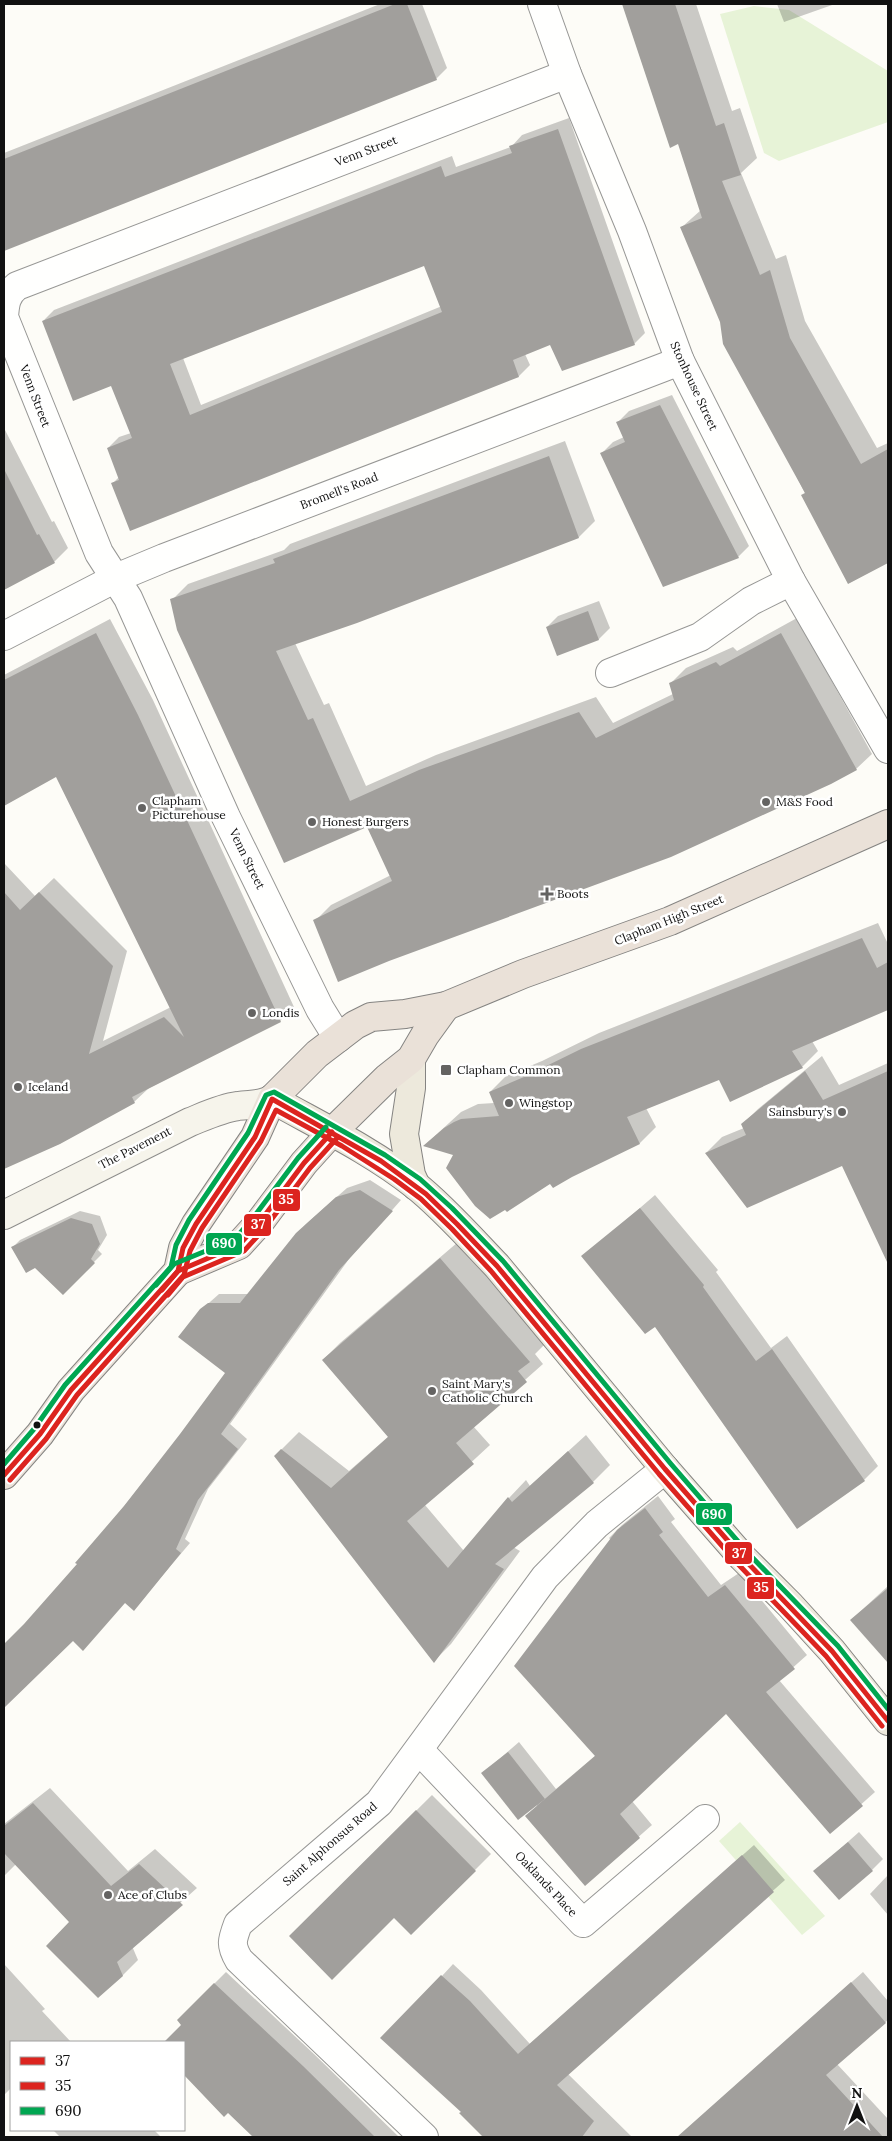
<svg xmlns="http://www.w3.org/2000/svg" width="892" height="2141" viewBox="0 0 892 2141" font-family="Lora,serif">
	<rect width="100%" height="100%" fill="#fdfcf7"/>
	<!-- green -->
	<g fill="#e7f3d7">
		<polygon points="754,6 789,10 888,71 888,122 779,161 764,153 720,14"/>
		<polygon points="740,1822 825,1916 802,1935 719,1841"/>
	</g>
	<!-- shadow -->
	<g fill="#0003" fill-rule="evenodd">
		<polygon points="380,4 422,4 447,68 436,79 4,250 4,153"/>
		<polygon points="630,4 696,4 732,111 740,108 757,158 741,173 776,259 786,255 805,321 877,448 888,443 888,562 849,583 721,322 682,227 701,210 679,143 625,9"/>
		<polygon points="777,4 835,4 784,22"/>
		<path d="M569,118L645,333L634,344L551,343L525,354L530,365L519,376L131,529L113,483L119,477L108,448L119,437L131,433L112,384L43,321L54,310L452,156L456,167L511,147L522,135ZM425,264L442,306L201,405L183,358Z"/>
		<polygon points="672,395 749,546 738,557 602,453 613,442 624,437 618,422 629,411"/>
		<polygon points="4,428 52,522 54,521 68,548 54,562 4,589"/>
		<polygon points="565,441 595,521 579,537 357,622 295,643 324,705 329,703 366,786 436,755 596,697 613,723 673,694 670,684 686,668 733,647 737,651 797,618 872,754 856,769 315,921 331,905 391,875 367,826 172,600 188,584 284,550 290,544"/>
		<polygon points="599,601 610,628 599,639 558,654 547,627 558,616"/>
		<polygon points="110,619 153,700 294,1007 280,1021 149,1088 134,1102 59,1144 4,1167 4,863 35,896 54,878 127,951 103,1041 171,1007 56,775 4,805 4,675"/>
		<polygon points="878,923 888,944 888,1009 812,1041 818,1051 802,1067 720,1078 646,1108 656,1127 640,1143 572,1175 550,1183 425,1145 461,1112 478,1104 494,1103 490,1092 506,1076 542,1061 599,1033"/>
		<polygon points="822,1056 839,1085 888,1063 888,1220 872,1226 843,1165 706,1153 722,1137 744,1128 742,1125 758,1109"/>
		<polygon points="370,1180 401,1200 349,1259 230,1424 247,1439 208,1489 185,1539 190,1543 134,1609 126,1602 73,1640 4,1707 4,1646 27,1623 78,1564 181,1435 227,1372 201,1310 219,1294 249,1294 306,1224 347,1188"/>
		<polygon points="655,1195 718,1270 716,1272 771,1348 787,1336 878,1466 864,1480 655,1325 583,1257"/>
		<polygon points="80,1211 100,1216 107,1235 98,1250 102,1254 63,1293 13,1247 20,1240"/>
		<polygon points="458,1242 546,1343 535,1354 543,1364 473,1426 490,1445 425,1505 464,1551 509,1498 526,1480 530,1486 586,1435 610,1465 593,1482 513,1547 520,1551 451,1644 434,1661 275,1456 299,1432 349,1471 389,1436 323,1360 340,1343"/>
		<polygon points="658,1496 675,1519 671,1522 721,1585 739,1573 807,1655 779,1680 875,1792 830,1832 726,1712 632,1801 652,1825 585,1884 536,1804 483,1773 519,1742 556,1789 596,1755 611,1540 609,1538 622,1525"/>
		<polygon points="888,1586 888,1661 851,1620"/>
		<polygon points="50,1788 128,1871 155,1849 197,1888 132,1946 138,1960 122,1976 16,1864 4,1876 4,1824"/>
		<polygon points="432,1795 491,1854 411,1934 394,1916 290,1936"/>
		<polygon points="859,1832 883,1859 872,1870 815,1871"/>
		<polygon points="754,1845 785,1880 568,2074 632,2137 486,2137 461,2113 462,2112 442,1976 453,1964 481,1990 530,2044"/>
		<polygon points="888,1875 888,1915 870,1894"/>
		<polygon points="4,1964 45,2009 42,2011 71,2042 11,2042 11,2088 4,2095"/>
		<polygon points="226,1972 314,2054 399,2137 255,2137 228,2112 225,2115 184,2073 184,2042 166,2042 183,2025 178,2020"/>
		<polygon points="863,1972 888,2001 888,2020 837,2064 888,2119 888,2137 813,2137 786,2109 756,2137 678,2137"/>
		<polygon points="53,2130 154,2130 161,2137 60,2137"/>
	</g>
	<!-- building -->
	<g fill="#a19f9c" fill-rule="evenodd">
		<polygon points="395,4 407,4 437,80 4,251 4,159"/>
		<polygon points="622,4 675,4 716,126 724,123 741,175 722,181 760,275 770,270 790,338 861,464 888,449 888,563 848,584 801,495 805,493 723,344 720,322 680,227 702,218 678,144 670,148"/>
		<path d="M558,129L635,345L562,371L550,345L513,360L519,377L130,531L111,483L119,480L107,448L132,438L111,386L73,401L42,321L441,166L445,177L512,153L509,146ZM424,266L442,312L190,415L170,364Z"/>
		<polygon points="660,405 739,558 663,587 600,453 625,442 616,422"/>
		<polygon points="549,456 579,538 357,623 276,651 308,720 313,718 350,801 419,770 579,712 596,738 674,700 669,683 716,662 720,666 781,633 857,770 831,784 671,857 389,961 338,982 313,920 392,881 367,827 284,863 177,630 170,599 275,563 273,559"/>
		<polygon points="4,469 37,535 39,534 55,563 4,590"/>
		<polygon points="588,611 599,640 557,656 546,627"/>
		<polygon points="96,633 138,715 281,1022 132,1097 135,1103 60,1144 4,1169 4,892 20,910 39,892 113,966 89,1054 164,1017 184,1037 56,777 4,806 4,680"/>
		<polygon points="862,938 877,968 888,962 888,1010 792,1051 803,1068 730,1102 719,1080 627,1117 640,1144 572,1177 553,1188 550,1184 507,1212 505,1210 490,1219 475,1206 446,1168 453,1155 423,1146 444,1128 454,1122 461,1119 499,1116 489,1092 524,1077 581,1049"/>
		<polygon points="805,1071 823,1100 888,1071 888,1264 842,1166 747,1208 705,1153 746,1135 741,1124"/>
		<polygon points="360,1190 393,1211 339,1270 221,1434 238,1449 198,1500 176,1549 181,1553 134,1611 125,1603 83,1651 73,1641 4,1708 4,1644 24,1624 77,1564 75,1563 124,1506 180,1434 225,1373 178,1337 200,1309 208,1303 240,1303 296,1233 336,1197"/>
		<polygon points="640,1208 704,1285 703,1287 756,1361 772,1349 865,1481 797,1529 655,1327 645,1334 581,1256"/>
		<polygon points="71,1218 92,1224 100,1244 91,1259 95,1263 63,1295 35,1268 26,1273 11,1247"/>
		<polygon points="440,1258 530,1362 518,1371 527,1382 456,1443 474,1464 407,1521 448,1568 508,1497 512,1502 568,1451 594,1483 495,1564 504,1569 434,1663 274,1456 281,1449 331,1488 388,1437 322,1360"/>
		<polygon points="645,1508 663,1532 659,1535 708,1597 725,1585 795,1669 766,1692 863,1806 830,1834 726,1714 620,1814 640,1838 585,1886 525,1816 595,1756 514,1666 617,1530"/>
		<polygon points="888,1588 888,1663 850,1620"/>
		<polygon points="508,1752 545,1799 518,1820 481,1773"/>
		<polygon points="33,1803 111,1886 139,1864 183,1905 117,1962 123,1976 98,1998 46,1946 69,1922 4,1853 4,1826"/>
		<polygon points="416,1810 476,1871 411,1935 394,1918 332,1980 289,1936"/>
		<polygon points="848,1842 873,1871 839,1900 813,1871"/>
		<polygon points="742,1855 774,1892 557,2085 594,2121 582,2137 483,2137 459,2113 461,2112 380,2038 441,1975 470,2001 518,2054"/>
		<polygon points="851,1982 886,2023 826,2075 883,2137 677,2137"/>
		<polygon points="214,1983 303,2066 375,2137 253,2137 228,2113 224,2117 184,2075 184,2042 164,2042 181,2025 177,2020"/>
	</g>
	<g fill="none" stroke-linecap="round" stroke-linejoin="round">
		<!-- street casing -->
		<g stroke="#979795" stroke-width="30">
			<g id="street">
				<polyline points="542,4 567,74 632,231 680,361 791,581 888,749"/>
				<polyline points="4,636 116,578 164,558 680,361"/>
				<polyline points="610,673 700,637 751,601 791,581"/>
				<path d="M338,1038L320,1009L226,817L128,598L99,553L4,317C5,303 6,295 17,286L567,74"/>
				<polyline points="419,1750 583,1923 705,1819"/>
				<path d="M424,2137L239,1960C230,1945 232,1940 238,1924L379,1803L545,1577L597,1524L665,1469"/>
			</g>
		</g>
		<!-- secondary casing -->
		<g stroke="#8e8d8b" stroke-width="30">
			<path id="secondary" d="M4,1215L190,1122C205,1116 222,1108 238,1106C251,1104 261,1106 272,1099"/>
		</g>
		<!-- primary casing -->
		<g stroke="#858482" stroke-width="30">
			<g id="primary">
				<polyline points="411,1059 411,1088 404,1134 411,1175 416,1186"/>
				<path d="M272,1099C320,1126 372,1151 415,1185C443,1207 472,1240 497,1266L665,1469L743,1558L790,1605L832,1651L888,1721"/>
			</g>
		</g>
		<!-- highway casing -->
		<g stroke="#858482" stroke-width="30">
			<g id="highway">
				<polyline points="178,1271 239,1245 259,1223 304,1163 332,1132 387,1078 411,1059 425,1035 446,1006"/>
				<polyline points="4,1475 40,1434 71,1390 178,1271 183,1248 196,1224 255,1137 272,1099 317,1054 355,1025 371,1017 405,1014 446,1006 523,974 670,921 888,824"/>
			</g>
		</g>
		<!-- street -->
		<use href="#street" stroke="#fffffe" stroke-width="28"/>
		<!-- secondary -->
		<use href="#secondary" stroke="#f6f4eb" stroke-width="28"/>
		<!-- primary -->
		<use href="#primary" stroke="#ede9dc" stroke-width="28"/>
		<!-- highway -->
		<use href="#highway" stroke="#eae1d8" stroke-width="28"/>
		<!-- bus-1 casing -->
		<g stroke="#fff" stroke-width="9">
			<g id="bus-1">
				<polyline points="162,1290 178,1271 239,1245 259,1223 304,1163 332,1132"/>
				<polyline points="4,1475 40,1434 71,1390 178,1271 183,1248 196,1224 255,1137 272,1099 381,1161 426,1194 457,1224 497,1266 665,1469 743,1558 832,1651 888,1721"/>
			</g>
		</g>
		<!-- bus-2 casing -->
		<g stroke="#fff" stroke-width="9">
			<g id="bus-2">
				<polyline points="168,1295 183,1277 244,1251 265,1228 310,1168 338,1137"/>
				<polyline points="10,1480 46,1439 77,1395 184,1275 190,1251 202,1228 261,1141 276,1110 342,1146 394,1179 421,1199 452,1229 491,1271 659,1474 737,1563 826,1656 882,1726"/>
			</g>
		</g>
		<!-- bus-3 casing -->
		<g stroke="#fff" stroke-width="9">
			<g id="bus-3">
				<polyline points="156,1285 174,1264 235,1239 253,1218 298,1158 326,1127"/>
				<polyline points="4,1464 34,1429 65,1385 171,1267 176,1245 189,1220 248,1133 266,1095 274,1092 385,1155 420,1179 452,1208 503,1261 671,1464 748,1553 838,1646 888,1709"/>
			</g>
		</g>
		<!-- bus-1 -->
		<use href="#bus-1" stroke="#dc241f" stroke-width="5"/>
		<!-- bus-2 -->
		<use href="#bus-2" stroke="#dc241f" stroke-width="5"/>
		<!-- bus-3 -->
		<use href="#bus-3" stroke="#00a651" stroke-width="5"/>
	</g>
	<!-- markers -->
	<g fill="#646362" stroke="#fff" stroke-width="2">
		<circle cx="766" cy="802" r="5"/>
		<circle cx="142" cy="808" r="5"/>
		<circle cx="312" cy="822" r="5"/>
		<path d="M544.5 886.5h5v5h5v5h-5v5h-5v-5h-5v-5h5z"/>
		<circle cx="252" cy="1013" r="5"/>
		<rect x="440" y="1064" width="12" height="12" rx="2.5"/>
		<circle cx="18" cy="1087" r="5"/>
		<circle cx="509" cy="1103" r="5"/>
		<circle cx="842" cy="1112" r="5"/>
		<circle cx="432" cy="1391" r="5"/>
		<circle cx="108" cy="1895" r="5"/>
	</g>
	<circle fill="#111" stroke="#fff" stroke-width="2" cx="37" cy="1425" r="4.5"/>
	<g text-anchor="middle" stroke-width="5" stroke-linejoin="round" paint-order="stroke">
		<!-- street labels -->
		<g font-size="12" fill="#111" stroke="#fff">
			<text transform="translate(366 151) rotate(-21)" y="4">Venn Street</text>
			<text transform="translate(694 386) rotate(65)" y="4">Stonhouse Street</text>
			<text transform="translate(35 396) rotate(69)" y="4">Venn Street</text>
			<text transform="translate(339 491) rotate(-21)" y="4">Bromell's Road</text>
			<text transform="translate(247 859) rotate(64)" y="4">Venn Street</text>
			<text transform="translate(669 920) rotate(-22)" y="4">Clapham High Street</text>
			<text transform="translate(135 1148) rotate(-27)" y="4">The Pavement</text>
			<text transform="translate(330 1844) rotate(-41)" y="4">Saint Alphonsus Road</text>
			<text transform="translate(546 1884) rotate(47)" y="4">Oaklands Place</text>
		</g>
		<!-- poi labels -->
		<g font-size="12" fill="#111" stroke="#fff" text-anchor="start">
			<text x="152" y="805">Clapham<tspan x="152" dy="14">Picturehouse</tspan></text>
			<text x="776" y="806">M&amp;S Food</text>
			<text x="322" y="826">Honest Burgers</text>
			<text x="557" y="898">Boots</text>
			<text x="262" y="1017">Londis</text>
			<text x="457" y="1074">Clapham Common</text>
			<text x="28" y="1091">Iceland</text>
			<text x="519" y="1107">Wingstop</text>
			<text x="832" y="1116" text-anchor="end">Sainsbury's</text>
			<text x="442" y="1388">Saint Mary's<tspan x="442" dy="14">Catholic Church</tspan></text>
			<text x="118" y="1899">Ace of Clubs</text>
		</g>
	</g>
	<g stroke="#fff" stroke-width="2">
		<rect x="272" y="1188" width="29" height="24" rx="5" fill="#dc241f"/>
		<rect x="243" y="1213" width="29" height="24" rx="5" fill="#dc241f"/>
		<rect x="205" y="1232" width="38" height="24" rx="5" fill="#00a651"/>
		<rect x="695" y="1502" width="38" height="24" rx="5" fill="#00a651"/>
		<rect x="724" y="1541" width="29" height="24" rx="5" fill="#dc241f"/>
		<rect x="746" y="1576" width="29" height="24" rx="5" fill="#dc241f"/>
	</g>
	<g font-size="14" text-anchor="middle" font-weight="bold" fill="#fff">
		<text x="286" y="1204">35</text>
		<text x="258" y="1229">37</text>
		<text x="224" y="1248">690</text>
		<text x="714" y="1519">690</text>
		<text x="739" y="1558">37</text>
		<text x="761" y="1592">35</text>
	</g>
	<!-- border -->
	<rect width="892" height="2141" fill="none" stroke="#111111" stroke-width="10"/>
	<!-- legend -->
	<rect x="10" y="2041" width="175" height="90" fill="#ffffff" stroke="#a0a0a0"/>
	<rect x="20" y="2057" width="25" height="8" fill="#dc241f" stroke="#a0a0a0"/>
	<text x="55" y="2066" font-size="15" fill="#111111">37</text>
	<rect x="20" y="2082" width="25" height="8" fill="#dc241f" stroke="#a0a0a0"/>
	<text x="55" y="2091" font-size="15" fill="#111111">35</text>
	<rect x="20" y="2107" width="25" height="8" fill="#00a651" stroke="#a0a0a0"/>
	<text x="55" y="2116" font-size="15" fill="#111111">690</text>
	<!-- north arrow -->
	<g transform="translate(857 2106)" stroke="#ffffff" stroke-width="4" paint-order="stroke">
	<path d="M0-4L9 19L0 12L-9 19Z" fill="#111111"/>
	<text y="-8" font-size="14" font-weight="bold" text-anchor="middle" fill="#111111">N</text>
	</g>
</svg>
